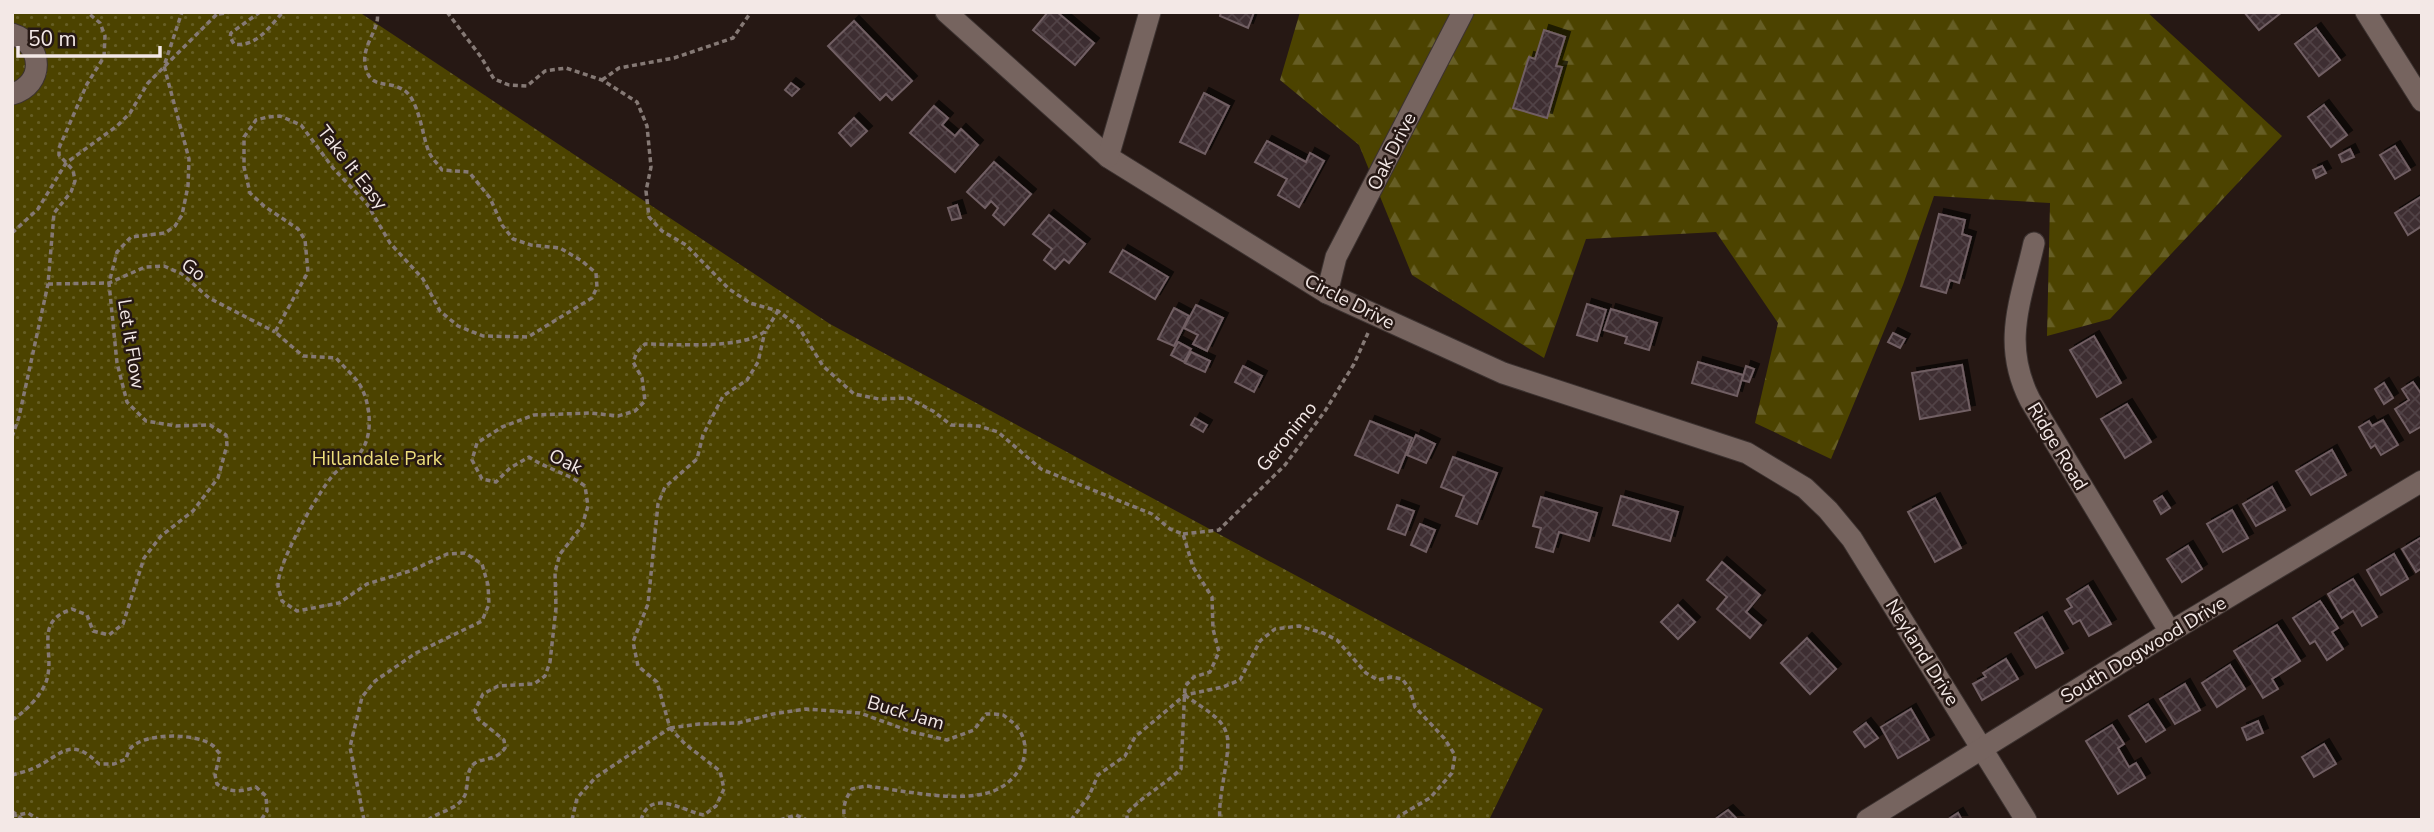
<svg xmlns="http://www.w3.org/2000/svg" width="2434" height="832" viewBox="0 0 2434 832" font-family="'Nunito Sans',sans-serif">
	<defs>
		<pattern id="forest-firs" width="22" height="20" patternUnits="userSpaceOnUse" patternTransform="scale(1.75)"><rect width="22" height="20" fill="#4c4300"/><path d="M5 1l3.5 6h-7zM16 11l3.5 6h-7z" fill="#665e25"/></pattern>
		<pattern id="park-dots" width="8" height="8" patternUnits="userSpaceOnUse" patternTransform="scale(1.75)"><rect width="8" height="8" fill="#4c4300"/><path d="M2 2h.1M6 6h.1" fill="none" stroke="#665e25" stroke-width="1.8" stroke-linecap="round"/></pattern>
		<pattern id="building-cross-hatch" width="8" height="8" patternUnits="userSpaceOnUse" patternTransform="scale(1.75)"><rect width="8" height="8" fill="#3e2e32"/><path d="M0 0l8 8M0 8l8-8" fill="none" stroke="#514246"/></pattern>
		<filter id="shadow"><feDropShadow dx="5" dy="-5" stdDeviation="0" flood-color="#0009"/></filter>
	</defs>
	<rect width="100%" height="100%" fill="#261814"/>
	<!-- forest -->
	<polygon fill="url(#forest-firs)" points="1300,12 2147,12 2282,136 2110,319 2047,336 2050,203 1934,196 1903,285 1831,459 1755,423 1778,323 1716,232 1586,239 1544,358 1412,275 1359,145 1280,80"/>
	<!-- park -->
	<polygon fill="url(#park-dots)" points="12,12 359,12 830,324 1543,709 1489,820 12,820"/>
	<!-- building -->
	<g fill="url(#building-cross-hatch)" stroke="#715f64" stroke-width="2" filter="url(#shadow)">
		<polygon points="1048,12 1057,12 1094,43 1075,65 1033,30"/>
		<polygon points="1221,12 1254,12 1248,28 1220,16"/>
		<polygon points="2244,12 2282,12 2259,30"/>
		<polygon points="854,21 912,81 892,100 886,94 880,100 828,46"/>
		<polygon points="2316,28 2340,60 2319,76 2295,44"/>
		<polygon points="1544,30 1565,37 1556,66 1562,67 1547,118 1513,108 1529,57 1535,59"/>
		<polygon points="791,83 799,89 792,96 785,90"/>
		<polygon points="1204,93 1229,106 1205,154 1180,142"/>
		<polygon points="2324,105 2347,135 2331,147 2308,117"/>
		<polygon points="934,106 948,118 942,125 955,136 961,129 978,145 955,172 910,133"/>
		<polygon points="854,118 867,131 851,146 839,133"/>
		<polygon points="1267,141 1306,162 1310,153 1324,161 1299,207 1278,195 1287,179 1255,162"/>
		<polygon points="2395,146 2410,170 2395,179 2380,155"/>
		<polygon points="2350,149 2354,157 2342,162 2339,155"/>
		<polygon points="994,162 1031,194 1004,225 993,215 998,208 991,201 985,208 967,192"/>
		<polygon points="2322,166 2326,173 2316,178 2313,170"/>
		<polygon points="2422,196 2422,226 2408,235 2395,213"/>
		<polygon points="957,205 961,218 952,220 948,208"/>
		<polygon points="1939,214 1965,220 1962,234 1971,237 1959,283 1950,280 1946,293 1921,286"/>
		<polygon points="1049,215 1085,244 1069,263 1064,259 1055,269 1044,260 1052,249 1033,234"/>
		<polygon points="1123,250 1168,277 1155,299 1110,272"/>
		<polygon points="1587,304 1606,310 1597,341 1577,335"/>
		<polygon points="1196,305 1223,318 1207,351 1193,344 1198,335 1184,328"/>
		<polygon points="1174,308 1189,316 1174,346 1158,339"/>
		<polygon points="1611,309 1657,323 1649,350 1625,343 1627,337 1604,330"/>
		<polygon points="1893,333 1905,339 1900,348 1888,342"/>
		<polygon points="2094,336 2121,383 2097,397 2070,350"/>
		<polygon points="1178,342 1191,349 1184,362 1171,355"/>
		<polygon points="1191,352 1210,361 1205,372 1185,363"/>
		<polygon points="1698,362 1743,375 1737,396 1692,383"/>
		<polygon points="1962,365 1970,410 1920,419 1912,373"/>
		<polygon points="1243,366 1262,376 1254,392 1235,382"/>
		<polygon points="1746,366 1754,369 1749,382 1742,380"/>
		<polygon points="2413,382 2422,395 2422,426 2410,433 2395,409 2409,400 2402,389"/>
		<polygon points="2384,383 2393,398 2384,404 2375,389"/>
		<polygon points="2127,404 2151,442 2125,458 2101,419"/>
		<polygon points="1195,418 1207,425 1203,432 1191,425"/>
		<polygon points="2383,420 2398,445 2381,455 2375,445 2371,448 2359,427 2369,421 2372,426"/>
		<polygon points="1370,421 1412,438 1398,473 1355,455"/>
		<polygon points="1416,435 1435,444 1426,463 1407,455"/>
		<polygon points="2332,450 2346,475 2311,495 2296,471"/>
		<polygon points="1453,457 1497,473 1477,524 1456,516 1464,496 1441,487"/>
		<polygon points="2272,487 2285,510 2256,526 2243,504"/>
		<polygon points="1621,496 1678,512 1670,541 1613,525"/>
		<polygon points="2162,496 2170,508 2161,514 2154,501"/>
		<polygon points="1541,497 1597,513 1589,541 1559,532 1553,552 1536,547 1541,528 1533,526"/>
		<polygon points="1935,498 1961,548 1935,562 1908,512"/>
		<polygon points="1397,505 1414,511 1405,535 1388,529"/>
		<polygon points="2232,510 2248,538 2223,552 2207,524"/>
		<polygon points="1420,524 1435,530 1426,552 1411,545"/>
		<polygon points="2422,537 2422,568 2416,572 2402,549"/>
		<polygon points="2188,546 2202,569 2182,582 2167,559"/>
		<polygon points="2394,554 2408,579 2381,595 2367,570"/>
		<polygon points="1722,562 1760,595 1746,612 1761,625 1750,638 1717,609 1727,597 1707,580"/>
		<polygon points="2353,579 2377,617 2362,626 2353,611 2342,618 2328,594"/>
		<polygon points="2088,586 2111,624 2089,636 2080,620 2073,624 2065,611 2072,607 2067,599"/>
		<polygon points="2320,601 2338,628 2332,632 2343,649 2327,660 2315,641 2310,644 2293,618"/>
		<polygon points="1678,605 1695,622 1678,639 1661,622"/>
		<polygon points="2042,617 2063,653 2036,668 2015,633"/>
		<polygon points="2277,625 2300,661 2272,679 2278,689 2263,698 2234,651"/>
		<polygon points="1807,638 1836,669 1810,694 1781,663"/>
		<polygon points="2006,659 2018,679 1982,700 1973,684 1986,677 1983,673"/>
		<polygon points="2230,665 2245,689 2217,707 2202,683"/>
		<polygon points="2185,684 2200,710 2175,724 2160,699"/>
		<polygon points="2148,704 2165,730 2146,742 2129,716"/>
		<polygon points="1911,709 1929,740 1898,758 1881,727"/>
		<polygon points="2258,721 2263,733 2247,740 2242,728"/>
		<polygon points="1866,723 1878,738 1865,747 1854,732"/>
		<polygon points="2112,725 2124,744 2118,748 2129,767 2136,763 2145,778 2118,794 2086,741"/>
		<polygon points="2324,744 2336,764 2314,777 2302,757"/>
		<polygon points="1728,810 1738,820 1714,820"/>
		<polygon points="1958,813 1962,820 1947,820"/>
	</g>
	<g fill="none" stroke-linecap="round" stroke-linejoin="round">
		<!-- minor casing -->
		<g stroke="#3c3230" stroke-width="23">
			<g id="minor">
				<polyline points="946,12 1108,157 1327,293 1503,373 1747,453 1805,488 1828,510 1852,539 2026,820"/>
				<polyline points="2366,12 2422,101"/>
				<path d="M12,34C44,44 45,85 12,94"/>
				<polyline points="1108,157 1150,12"/>
				<path d="M2034,243C2021,301 2001,343 2030,400L2170,632"/>
				<polyline points="1327,293 1336,257 1463,12"/>
				<polyline points="1867,820 2170,632 2422,481"/>
			</g>
		</g>
		<!-- path -->
		<g stroke="#857975" stroke-width="3.5" stroke-dasharray="5 3.5" stroke-linecap="butt">
			<path d="M260,12L231,33L230,37L234,44C256,48 270,26 283,12"/>
			<path d="M447,12L481,57L494,79L509,85L527,86L545,71L566,68L602,80L637,102L647,126L651,167L646,191L649,217L662,231L686,245L729,289L750,303L778,311L798,326L823,366L854,394L879,399L908,398L933,411L951,425L979,426L998,432L1041,469L1152,514L1170,529L1183,534L1193,567L1212,597L1213,629L1219,652L1210,672L1194,677L1185,686L1181,769C1164,785 1143,796 1127,813V820"/>
			<polyline points="219,14 231,12"/>
			<polyline points="602,80 619,68 674,58 733,38 751,12"/>
			<polyline points="12,233 38,209 66,163 117,126 130,113 148,83 219,12"/>
			<polyline points="48,284 109,283 145,267 164,266 182,274 209,298 275,332"/>
			<polyline points="12,437 19,417 48,284 54,213 71,192 75,181 73,170 59,155 59,148 87,84 104,57 105,36 100,23 87,12"/>
			<polyline points="1183,534 1219,530 1285,465 1325,411 1354,364 1368,333"/>
			<path d="M1185,695C1197,705 1221,716 1226,732C1233,749 1217,796 1220,820"/>
			<path d="M12,720C25,712 43,694 47,679C55,650 33,622 72,609L87,615L93,631L109,635L123,624L144,558L161,536L193,511L218,478L227,445L226,435L210,425L176,426L146,421L127,402L117,363L109,283L117,252L131,237L165,233L175,226L182,215L188,186L189,159L164,66L182,12"/>
			<path d="M670,728L699,724L738,723L773,714L806,709L860,713L912,732L947,740L974,730L986,714C991,714 998,714 1003,715C1005,716 1009,720 1011,721C1035,741 1026,773 1000,788C967,806 903,790 866,786L852,789C845,799 842,808 845,820"/>
			<path d="M12,775C19,773 28,771 34,768C63,755 69,735 99,764H114L126,759C127,756 128,752 130,749C143,732 196,733 212,745C215,747 217,751 220,754L215,775L217,784C230,793 241,792 256,787L266,796L267,811L261,820"/>
			<polyline points="12,811 23,820"/>
			<polyline points="12,816 28,813 39,820"/>
			<path d="M364,820L350,747L362,697L375,681L416,653L482,621L489,604L488,585L482,564L465,553L447,554L413,570L367,584L339,603L297,611L282,601C281,596 278,590 278,585C278,562 318,492 334,474C343,465 355,461 362,450C374,432 370,399 358,382C352,374 343,366 336,358L303,356L275,332L308,272L305,240L298,229L264,206L250,193L244,167V137L256,120L268,117L280,116L301,125L333,168L367,204L390,243L423,279L440,311L458,326L483,336L528,337L592,298L597,287L596,273L582,261L560,248L531,245L513,239L502,225L490,198L469,172L442,170C438,164 432,159 429,152C422,136 419,97 402,89C386,80 369,90 365,64C362,44 381,28 377,12"/>
			<path d="M428,820C439,811 458,810 465,795C469,785 465,770 475,763C486,757 496,761 505,748L504,740L478,719L475,710L483,694L498,686L534,684L545,676L550,662L556,608L555,572L560,554L582,526L588,506L585,486C567,473 547,469 529,457L510,468L496,482L482,479L472,460L477,443L502,427L534,415L591,413L618,416L635,411L645,401L642,378L633,362L637,352L645,344C672,344 747,350 766,330C770,325 774,317 778,311"/>
			<polyline points="572,820 577,798 596,777 670,728 657,682 638,666 633,642 648,604 658,504 665,487 697,459 703,435 723,396 747,380 758,362 765,331"/>
			<path d="M641,820C650,787 685,812 704,815L716,806L724,789L720,771L685,744L670,728"/>
			<polyline points="780,820 796,815 807,820"/>
			<polyline points="1071,820 1089,796 1098,775 1125,756 1135,737 1185,695 1223,687 1240,680 1260,641 1275,629 1299,626 1323,633 1337,640 1366,673 1378,680 1392,677 1402,679 1410,689 1415,707 1444,738 1455,755 1452,773 1430,798 1399,816 1397,820"/>
		</g>
		<!-- minor -->
		<use href="#minor" stroke="#76645f" stroke-width="21"/>
	</g>
	<g text-anchor="middle" stroke-width="5" stroke-linejoin="round" paint-order="stroke">
		<!-- street labels -->
		<g font-size="19" fill="#f3e8e6" stroke="#261814">
			<text transform="translate(1391 151) rotate(-63)" y="7">Oak Drive</text>
			<text transform="translate(353 167) rotate(52)" y="7">Take It Easy</text>
			<text transform="translate(194 269) rotate(35)" y="7">Go</text>
			<text transform="translate(1350 301) rotate(27)" y="7">Circle Drive</text>
			<text transform="translate(132 344) rotate(81)" y="7">Let It Flow</text>
			<text transform="translate(1286 436) rotate(-51)" y="7">Geronimo</text>
			<text transform="translate(2058 446) rotate(59)" y="7">Ridge Road</text>
			<text transform="translate(566 461) rotate(26)" y="7">Oak</text>
			<text transform="translate(2143 649) rotate(-31)" y="7">South Dogwood Drive</text>
			<text transform="translate(1923 652) rotate(58)" y="7">Neyland Drive</text>
			<text transform="translate(906 712) rotate(16)" y="7">Buck Jam</text>
		</g>
		<!-- park labels -->
		<g font-size="19" fill="#eedf7c" stroke="#261814">
			<text x="377" y="465">Hillandale Park</text>
		</g>
	</g>
	<!-- border -->
	<rect width="2434" height="832" fill="none" stroke="#f3e8e6" stroke-width="28"/>
	<!-- scale -->
	<path d="M18 46v10h142v-10" fill="none" stroke="#f3e8e6" stroke-width="3.5"/>
	<text x="28" y="46" font-size="21" fill="#f3e8e6" stroke="#261814" stroke-width="5" paint-order="stroke">50 m</text>
</svg>
